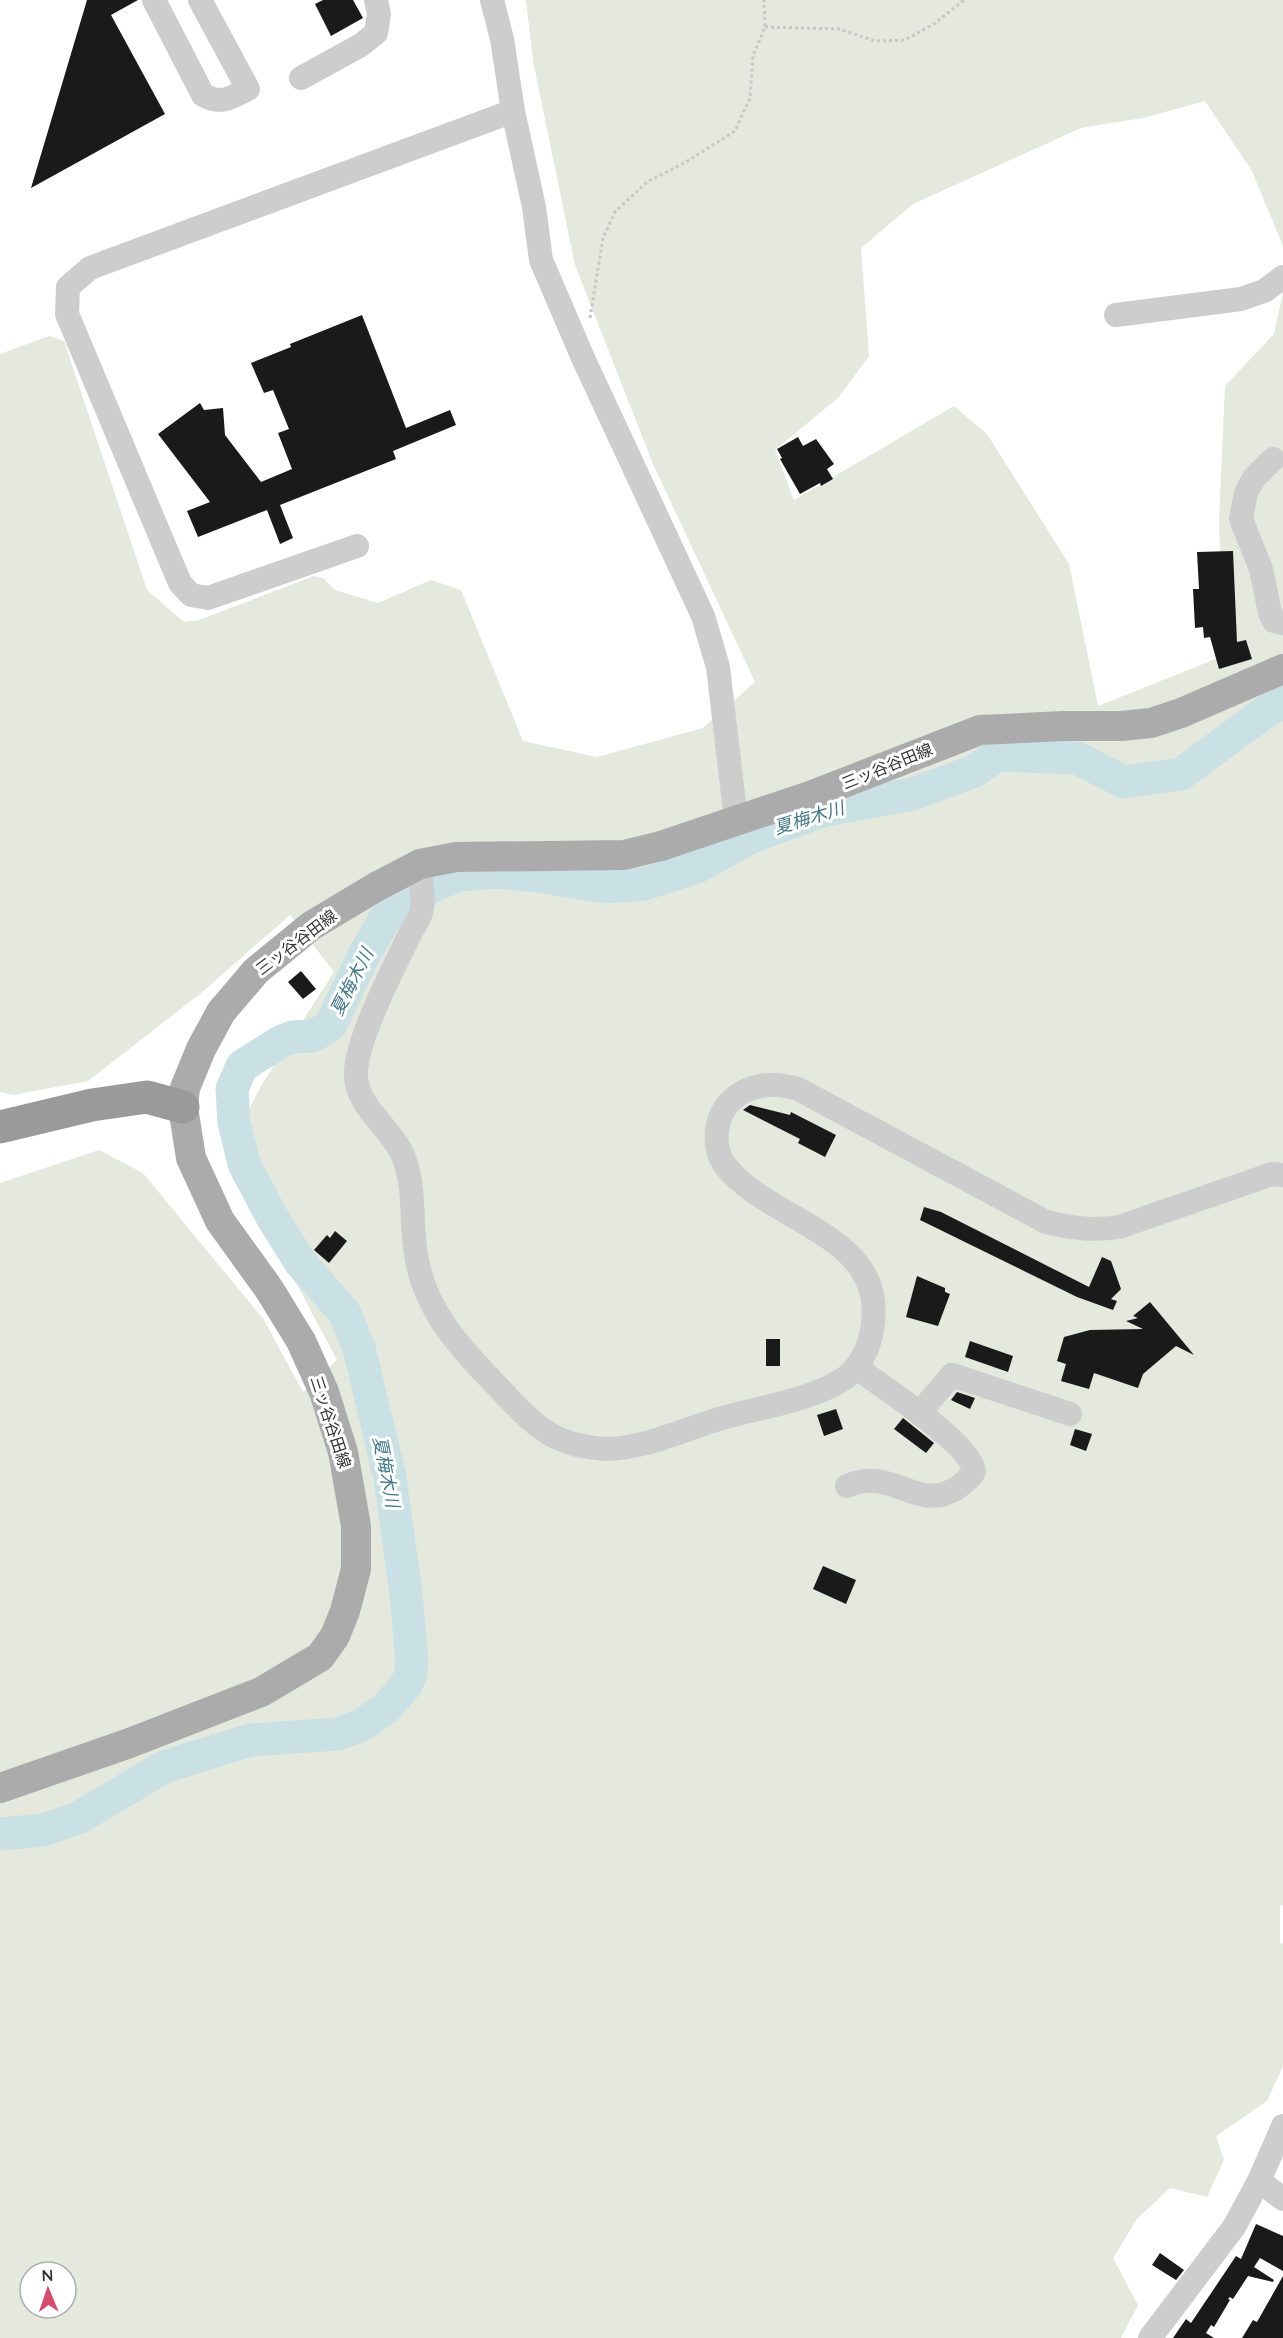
<svg xmlns="http://www.w3.org/2000/svg" width="1283" height="2338" viewBox="0 0 1283 2338" font-family="Quicksand,'Noto Sans JP',sans-serif">
	<rect width="100%" height="100%" fill="#fff"/>
	<!-- green -->
	<path fill="#e5e8dd" fill-rule="evenodd" d="M526,0H1283V246L1252,171L1205,101L1143,118L1081,128L913,204L861,248L869,356L839,397L775,450L794,500L954,406L987,434L1069,564L1098,706L1223,656L1219,519L1225,386L1274,334L1283,292V1905L1280,1906V1943L1283,1944V2066L1267,2101L1216,2136L1224,2160L1207,2197L1170,2188L1137,2219L1113,2258L1138,2305L1121,2338H0V1183L99,1150L143,1173L264,1320L303,1392L337,1360L227,1153L261,1086L334,972L290,915L201,993L88,1081L13,1095L0,1092V354L49,336L64,341L147,590L184,622L199,620L314,576L323,578L335,590L378,603L431,580L461,590L523,741L597,757L703,728L755,682L653,464L575,265L533,61ZM30,2272H66V2308H30Z"/>
	<g fill="none" stroke-linecap="round" stroke-linejoin="round">
		<!-- river -->
		<polyline stroke="#c9e0e5" stroke-width="33" points="0,1834 43,1830 78,1818 164,1767 250,1740 338,1734 362,1725 386,1708 406,1685 410,1676 412,1662 406,1594 390,1478 359,1348 344,1312 300,1262 272,1217 244,1164 234,1122 232,1089 242,1066 282,1041 293,1037 312,1036 324,1030 331,1024 363,957 384,920 400,905 435,885 459,875 495,872 537,876 606,887 644,884 697,867 751,837 825,810 913,794 974,771 998,755 1077,758 1124,782 1181,774 1268,710 1283,703"/>
	</g>
	<!-- building -->
	<g fill="#1a1a1a">
		<polygon points="87,0 138,0 111,15 165,114 31,188"/>
		<polygon points="323,0 353,0 363,18 331,36 315,4"/>
		<polygon points="362,315 406,428 450,410 456,425 393,451 396,459 280,505 293,538 280,544 267,510 198,537 187,511 210,502 158,434 200,403 204,410 223,408 225,435 261,482 292,469 278,433 289,429 273,390 264,393 251,363 291,347 290,344"/>
		<polygon points="798,437 803,446 816,439 834,464 827,469 833,479 821,486 820,483 800,494 780,459 782,458 777,449"/>
		<polygon points="1233,551 1237,642 1246,640 1252,659 1219,669 1210,637 1204,638 1203,627 1195,628 1193,589 1199,589 1197,552"/>
		<polygon points="301,971 316,989 303,999 288,982"/>
		<polygon points="750,1105 790,1115 791,1112 836,1135 825,1157 798,1143 800,1139 743,1110"/>
		<polygon points="924,1207 941,1212 1089,1287 1102,1257 1111,1261 1121,1289 1111,1299 1117,1301 1113,1310 1077,1297 920,1220"/>
		<polygon points="335,1231 347,1241 329,1263 314,1250 327,1235 330,1238"/>
		<polygon points="917,1276 945,1288 945,1292 950,1294 938,1326 906,1317"/>
		<polygon points="1150,1302 1194,1355 1176,1346 1143,1374 1138,1388 1094,1373 1089,1389 1061,1381 1066,1364 1057,1361 1064,1337 1090,1330 1143,1329 1126,1321 1138,1318 1133,1316"/>
		<rect x="766" y="1339" width="14" height="27"/>
		<polygon points="970,1341 1013,1356 1008,1372 965,1357"/>
		<polygon points="957,1392 975,1398 970,1409 951,1400"/>
		<polygon points="836,1409 843,1429 824,1436 817,1415"/>
		<polygon points="903,1418 934,1443 926,1453 894,1429"/>
		<polygon points="1075,1429 1092,1434 1086,1451 1070,1445"/>
		<polygon points="823,1566 856,1580 846,1604 813,1589"/>
		<polygon points="1256,2224 1283,2236 1283,2271 1260,2258 1254,2267 1274,2280 1273,2282 1248,2276 1233,2299 1230,2297 1228,2299 1230,2300 1214,2327 1211,2325 1206,2333 1214,2338 1173,2338 1186,2319 1191,2323 1236,2256 1241,2259"/>
		<polygon points="1160,2253 1184,2270 1176,2280 1152,2265"/>
		<polygon points="1283,2276 1283,2338 1242,2338 1253,2320 1257,2322"/>
	</g>
	<g fill="none" stroke-linecap="round" stroke-linejoin="round">
		<!-- path -->
		<g stroke="#c7c7c7" stroke-width="3" stroke-dasharray="3 3" stroke-linecap="butt">
			<polyline points="765,27 839,29 875,41 905,40 934,24 964,0"/>
			<polyline points="590,318 603,238 615,212 647,182 686,162 735,131 750,98 753,56 765,27 764,0"/>
		</g>
		<!-- minor -->
		<g stroke="#cdcdcd" stroke-width="24">
			<path d="M154,0L203,95C221,105 231,98 248,89L200,0"/>
			<polyline points="492,0 502,39 513,111 534,207 541,260 583,358 703,616 718,667 736,820"/>
			<polyline points="301,78 361,45 376,33 379,14 376,0"/>
			<polyline points="1116,315 1241,299 1264,291 1283,277"/>
			<polyline points="1273,459 1254,478 1246,493 1241,519 1261,569 1270,613 1274,621 1283,623"/>
			<polyline points="357,546 208,598 191,595 180,583 67,314 68,287 90,268 513,111"/>
			<path d="M420,864C420,879 425,899 421,913C419,919 414,926 411,932C395,965 355,1041 356,1075C356,1107 393,1129 404,1158C415,1187 411,1218 415,1248C422,1309 459,1346 499,1388C521,1411 539,1433 570,1443C580,1446 594,1448 605,1449C644,1449 682,1430 719,1419C759,1407 811,1401 845,1378C860,1367 869,1348 872,1330C890,1233 769,1224 724,1164C717,1154 716,1142 717,1130C723,1090 762,1078 798,1089L1046,1222C1072,1228 1093,1231 1119,1227L1272,1174L1283,1175"/>
			<polyline points="919,1413 952,1375 1070,1414"/>
			<path d="M847,1486C893,1465 916,1514 957,1488C964,1483 969,1479 974,1472C973,1444 880,1386 856,1367"/>
			<polyline points="1259,2181 1283,2199"/>
			<polyline points="1150,2338 1234,2227 1259,2181 1283,2126"/>
		</g>
		<!-- major -->
		<polyline stroke="#ababab" stroke-width="30" points="0,1788 127,1744 261,1692 320,1657 335,1636 345,1611 356,1569 356,1526 343,1452 324,1392 301,1341 269,1289 220,1221 191,1158 183,1107 185,1088 201,1049 221,1012 256,971 311,926 376,887 420,864 456,857 624,855 661,846 810,796 980,730 1064,726 1121,726 1151,723 1181,713 1283,669"/>
		<!-- highway -->
		<polyline stroke="#9a9a9a" stroke-width="33" points="0,1127 92,1105 147,1097 183,1107"/>
	</g>
	<g text-anchor="middle" stroke-width="6" stroke-linejoin="round" paint-order="stroke">
		<!-- street labels -->
		<g font-size="16" fill="#333" stroke="#fff">
			<text transform="translate(887 766) rotate(-22)" y="6">三ッ谷谷田線</text>
			<text transform="translate(296 942) rotate(-37)" y="6">三ッ谷谷田線</text>
			<text transform="translate(331 1422) rotate(72)" y="6">三ッ谷谷田線</text>
		</g>
		<!-- water labels -->
		<g font-size="18" font-style="italic" fill="#457a87" stroke="#fff">
			<text transform="translate(809 818) rotate(-17)" y="6">夏梅木川</text>
			<text transform="translate(352 982) rotate(-63)" y="6">夏梅木川</text>
			<text transform="translate(386 1472) rotate(79)" y="6">夏梅木川</text>
		</g>
	</g>
	<!-- north arrow -->
	<g transform="translate(48 2290) rotate(358)"><circle r="28" fill="#ffffff" stroke="#adadad" stroke-width="1.5"/>
	<path d="M0-4.5L10 22L0 15L-10 22Z" fill="#d34c70"/>
	<text y="-9" font-size="16" font-weight="bold" text-anchor="middle" fill="#333333">N</text>
	</g>
</svg>
